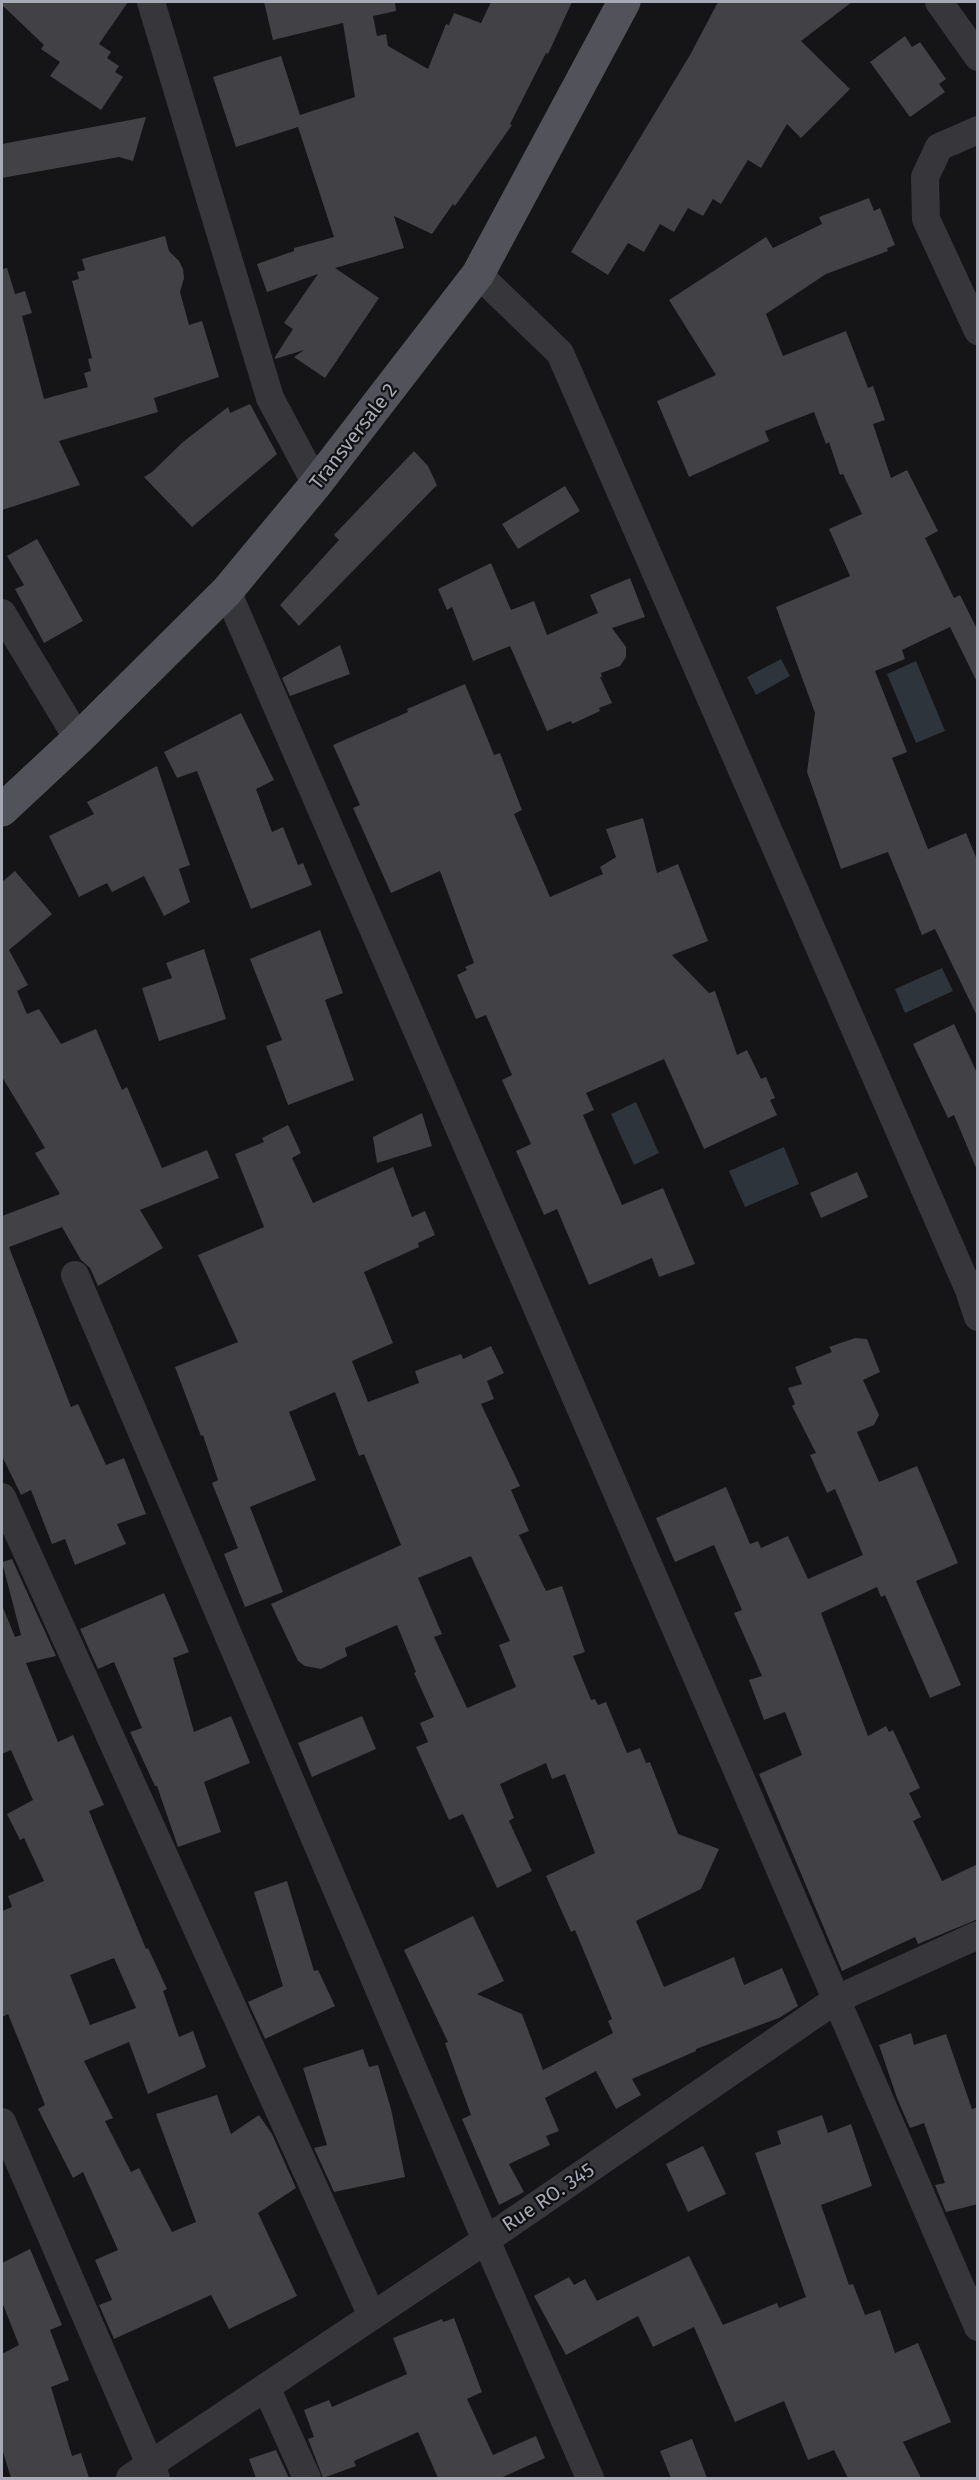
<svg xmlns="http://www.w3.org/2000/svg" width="979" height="2480" viewBox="0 0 979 2480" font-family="'Fira Sans',sans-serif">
	<rect width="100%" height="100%" fill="#151416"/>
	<!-- water -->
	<g fill="#2d343b">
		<polygon points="781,659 790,676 756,695 747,677"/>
		<polygon points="916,661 945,731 916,743 887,674"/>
		<polygon points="942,968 953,991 905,1013 895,989"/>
		<polygon points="636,1102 659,1153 634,1165 611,1114"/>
		<polygon points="784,1147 799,1184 745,1207 729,1171"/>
	</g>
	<!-- building -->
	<g fill="#414146" fill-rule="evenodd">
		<polygon points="2,2 128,2 99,44 111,52 107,58 119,66 115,72 123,77 101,110 50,76 60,62 41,49 44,45 2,5"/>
		<polygon points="264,2 395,2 396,11 373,16 377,36 386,34 388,46 428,69 446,24 449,25 454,13 481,23 491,2 572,2 548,54 546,53 510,124 512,125 455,206 453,204 432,234 394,216 404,248 335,268 379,298 325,378 294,357 304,350 275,359 275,357 293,329 284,323 318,274 267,292 257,264 294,251 294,248 334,237 298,127 236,147 213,77 281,56 300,115 355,97 343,23 273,40"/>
		<polygon points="718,2 852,2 801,41 850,89 801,138 787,124 761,168 748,160 721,204 713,199 703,216 688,208 674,232 660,224 644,252 628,243 608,275 571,252 690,55"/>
		<polygon points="905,36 912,47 920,42 946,79 939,84 945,92 910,117 870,62"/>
		<polygon points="146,117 133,161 119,157 2,178 2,144"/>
		<polygon points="869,198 874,211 880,208 895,245 887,248 888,251 826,274 766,314 783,356 846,331 868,388 873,386 885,420 873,424 891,478 907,470 938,531 925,538 954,598 960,595 978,631 978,684 950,627 902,650 905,659 875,671 907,752 892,758 928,849 966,833 978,862 978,1018 935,929 922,935 888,852 841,869 807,772 815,713 776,607 850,576 829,529 862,514 843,474 840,475 829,442 826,444 814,412 765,431 769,441 689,477 657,401 716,375 669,300 766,237 773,248 822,224 819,217"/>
		<polygon points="165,236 169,251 179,261 183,269 184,278 180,292 189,325 202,321 219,377 154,398 158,412 59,441 80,485 2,510 2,269 7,268 15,294 25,291 32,313 22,316 44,399 88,387 84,373 91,371 88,359 92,358 72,281 79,279 77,272 85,270 82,259"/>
		<polygon points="250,404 277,454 192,527 144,477 152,472 183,442 228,407 230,413"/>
		<polygon points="414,451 428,466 437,485 299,626 280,605 339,540 334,535"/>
		<polygon points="565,486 580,511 518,549 502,524"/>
		<polygon points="37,539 83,621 44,643 15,589 24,585 7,556"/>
		<polygon points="491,563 511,610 534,601 547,635 598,613 590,595 630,578 645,617 612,628 626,647 626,657 620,666 601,673 602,677 600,677 612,703 599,708 600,711 572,724 571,721 547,731 510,646 473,661 452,607 447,610 438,589"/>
		<polygon points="340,645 350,674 290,696 282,678"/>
		<polygon points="465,684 494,755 500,753 522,810 514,814 550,897 603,874 600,867 616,857 606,829 643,818 657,873 678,864 708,941 672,955 709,993 715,991 737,1055 747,1050 761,1079 766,1077 775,1098 770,1100 777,1115 704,1149 664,1059 586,1093 594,1110 583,1115 622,1205 663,1188 695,1264 659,1277 652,1258 589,1285 557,1209 544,1215 516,1151 531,1144 502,1080 512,1075 486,1015 476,1019 457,975 467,970 465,967 474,963 440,871 391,893 353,808 360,805 333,745 408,712 407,709"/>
		<polygon points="241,713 274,780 256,789 272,832 283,827 298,865 303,863 312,885 251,909 197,771 177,778 164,752"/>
		<polygon points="157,766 190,865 179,869 190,902 164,916 144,876 112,892 107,883 79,897 49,836 94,814 87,802"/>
		<polygon points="15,871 52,914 9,950 28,985 17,991 27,1014 39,1009 61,1044 96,1029 122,1090 127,1087 162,1168 207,1150 219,1178 140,1210 163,1248 98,1286 90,1268 81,1260 62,1227 9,1247 71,1407 78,1404 106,1465 124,1458 146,1514 117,1524 126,1544 75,1565 65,1539 52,1544 31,1490 21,1495 2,1456 2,1216 60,1194 35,1153 45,1148 2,1077 2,882"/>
		<polygon points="320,930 343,993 325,1000 354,1080 288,1105 266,1046 282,1040 250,959"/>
		<polygon points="204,949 226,1019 159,1041 142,988 172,978 166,963"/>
		<polygon points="954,1024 978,1075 977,1170 954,1115 948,1118 913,1044"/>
		<polygon points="422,1113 432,1146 377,1163 373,1137"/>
		<path d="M288,1125L301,1153L292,1158L313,1203L393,1167L412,1217L425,1211L435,1235L418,1243L419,1247L364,1272L393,1343L352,1361L368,1402L419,1383L415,1371L461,1354L463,1359L491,1346L504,1373L487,1381L494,1399L481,1404L520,1486L511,1490L529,1531L519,1535L546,1591L562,1586L585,1652L573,1656L591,1700L595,1699L598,1705L606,1702L627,1753L640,1748L646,1763L650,1762L678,1834L719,1849L701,1889L636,1921L664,1987L734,1957L744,1985L782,1968L798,2006L779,2018L696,2049V2051L632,2079L641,2095L616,2109L596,2071L545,2098L559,2131L546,2136L550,2145L509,2164L524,2192L499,2205L462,2119L471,2115L445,2043L448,2042L404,1950L473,1916L504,1981L477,1994L522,2014L543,2070L613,2033L608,2021L612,2019L575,1930L571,1932L546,1876L595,1853L565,1774L552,1779L546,1763L500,1784L514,1818L509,1821L532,1871L497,1888L463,1814L449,1820L416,1747L428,1742L420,1723L434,1717L414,1673L416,1672L397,1625L345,1648L347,1656L321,1669L305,1666L298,1661L271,1604L401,1545L364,1454L359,1456L335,1392L289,1412L316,1480L250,1507L283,1592L245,1607L224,1554L238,1548L212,1483L218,1480L203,1435L201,1436L175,1367L238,1342L198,1255L264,1227L235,1154L264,1142L262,1138ZM471,1556L510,1641L499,1645L516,1687L467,1708L434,1637L442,1634L418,1578Z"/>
		<polygon points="857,1172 868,1197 821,1218 810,1193"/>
		<polygon points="855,1338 867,1339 880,1372 863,1380 879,1415 874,1425 857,1432 879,1482 917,1466 958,1563 916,1581 961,1685 930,1698 885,1595 881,1597 877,1587 821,1613 868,1736 886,1726 889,1732 893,1730 920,1788 909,1793 921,1817 913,1821 942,1881 978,1864 978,1919 918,1944 915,1937 842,1971 759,1774 802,1755 785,1712 764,1720 749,1680 762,1676 734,1613 742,1610 714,1545 675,1562 656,1518 726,1487 750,1544 758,1541 761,1548 788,1536 808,1579 863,1555 835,1489 827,1493 810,1455 816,1453 792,1406 795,1404 788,1388 802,1384 795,1367 832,1352 829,1347"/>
		<path d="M12,1559L56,1656L26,1663L58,1742L73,1735L104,1805L89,1811L146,1949L148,1948L167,1989L163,1991L179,2037L193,2031L206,2067L148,2094L129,2042L84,2061L113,2118L105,2121L131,2172L139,2168L172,2232L196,2222L156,2114L217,2095L231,2134L259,2115L272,2134L296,2188L258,2213L297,2296L229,2329L211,2295L114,2339L99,2305L112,2300L95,2260L118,2250L83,2172L73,2178L38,2109L45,2105L8,2014L2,2017V1911L12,1907L8,1896L44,1881L24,1838L20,1840L7,1814L33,1800L11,1750L2,1754V1605L15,1637L21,1635L2,1562ZM114,1958L136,2008L90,2025L70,1975Z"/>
		<polygon points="164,1593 189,1652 173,1658 194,1732 231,1716 250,1763 204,1782 221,1832 178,1847 157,1786 155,1786 130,1732 142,1728 114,1662 98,1669 80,1629"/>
		<polygon points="362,1716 376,1749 312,1777 298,1743"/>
		<polygon points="287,1881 314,1971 318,1970 335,2006 265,2039 248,2002 283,1986 254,1892"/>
		<polygon points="911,2033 914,2045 946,2034 972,2109 978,2107 978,2204 946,2212 935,2185 945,2183 924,2123 910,2128 897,2098 879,2045"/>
		<polygon points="363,2049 369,2067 378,2065 391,2109 405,2177 334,2192 314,2148 327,2145 303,2068"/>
		<polygon points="822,2115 828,2133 851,2124 872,2186 821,2205 849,2285 853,2284 865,2315 880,2310 895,2353 918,2343 951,2422 903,2442 921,2478 848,2478 834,2450 808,2460 784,2401 735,2422 694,2327 653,2347 638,2316 566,2355 534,2296 569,2277 574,2285 585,2279 597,2301 689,2256 723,2325 777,2303 779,2308 806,2297 755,2153 781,2144 777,2131"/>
		<polygon points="703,2146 726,2194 688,2212 666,2164"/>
		<polygon points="30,2249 62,2325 50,2330 69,2380 51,2387 72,2456 81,2453 89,2478 11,2478 2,2449 2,2354 19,2345 2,2302 2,2263"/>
		<polygon points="454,2318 482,2392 467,2399 493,2455 536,2436 545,2458 503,2477 504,2478 438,2478 418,2432 354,2461 356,2466 323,2478 308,2439 314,2437 304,2410 329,2400 332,2407 407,2374 393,2338 442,2319 443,2322"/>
		<polygon points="692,2439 707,2478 671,2478 660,2451"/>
		<polygon points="276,2450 289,2478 256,2478 249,2459"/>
	</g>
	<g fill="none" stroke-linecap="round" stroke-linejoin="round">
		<!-- minor -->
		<g stroke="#36363b" stroke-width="28">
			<polyline points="151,2 270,398 316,484"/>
			<polyline points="939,2 978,57"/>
			<polyline points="978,130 939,147 925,177 926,219 978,331"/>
			<polyline points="478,274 560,353 969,1290 978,1317"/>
			<polyline points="227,591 978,2327"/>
			<polyline points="2,613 78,739"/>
			<polyline points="75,1275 486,2240 590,2478"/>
			<polyline points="2,1497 372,2316"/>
			<polyline points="2,2122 156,2478"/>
			<polyline points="266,2387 307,2478"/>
			<polyline points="130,2478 486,2240 837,1999 978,1935"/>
		</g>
		<!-- major -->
		<polyline stroke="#52535a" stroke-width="33" points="2,810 78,739 227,591 316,484 478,274 624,2"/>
	</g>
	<g text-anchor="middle" stroke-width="4.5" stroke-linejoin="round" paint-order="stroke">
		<!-- street labels -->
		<g font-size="20" fill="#a7aab6" stroke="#100f11">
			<text transform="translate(353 436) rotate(-52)" y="7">Transversale 2</text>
			<text transform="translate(548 2197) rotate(-34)" y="7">Rue RO. 345</text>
		</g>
	</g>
	<!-- border -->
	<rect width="979" height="2480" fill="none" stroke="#a7aab6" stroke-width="6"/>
</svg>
